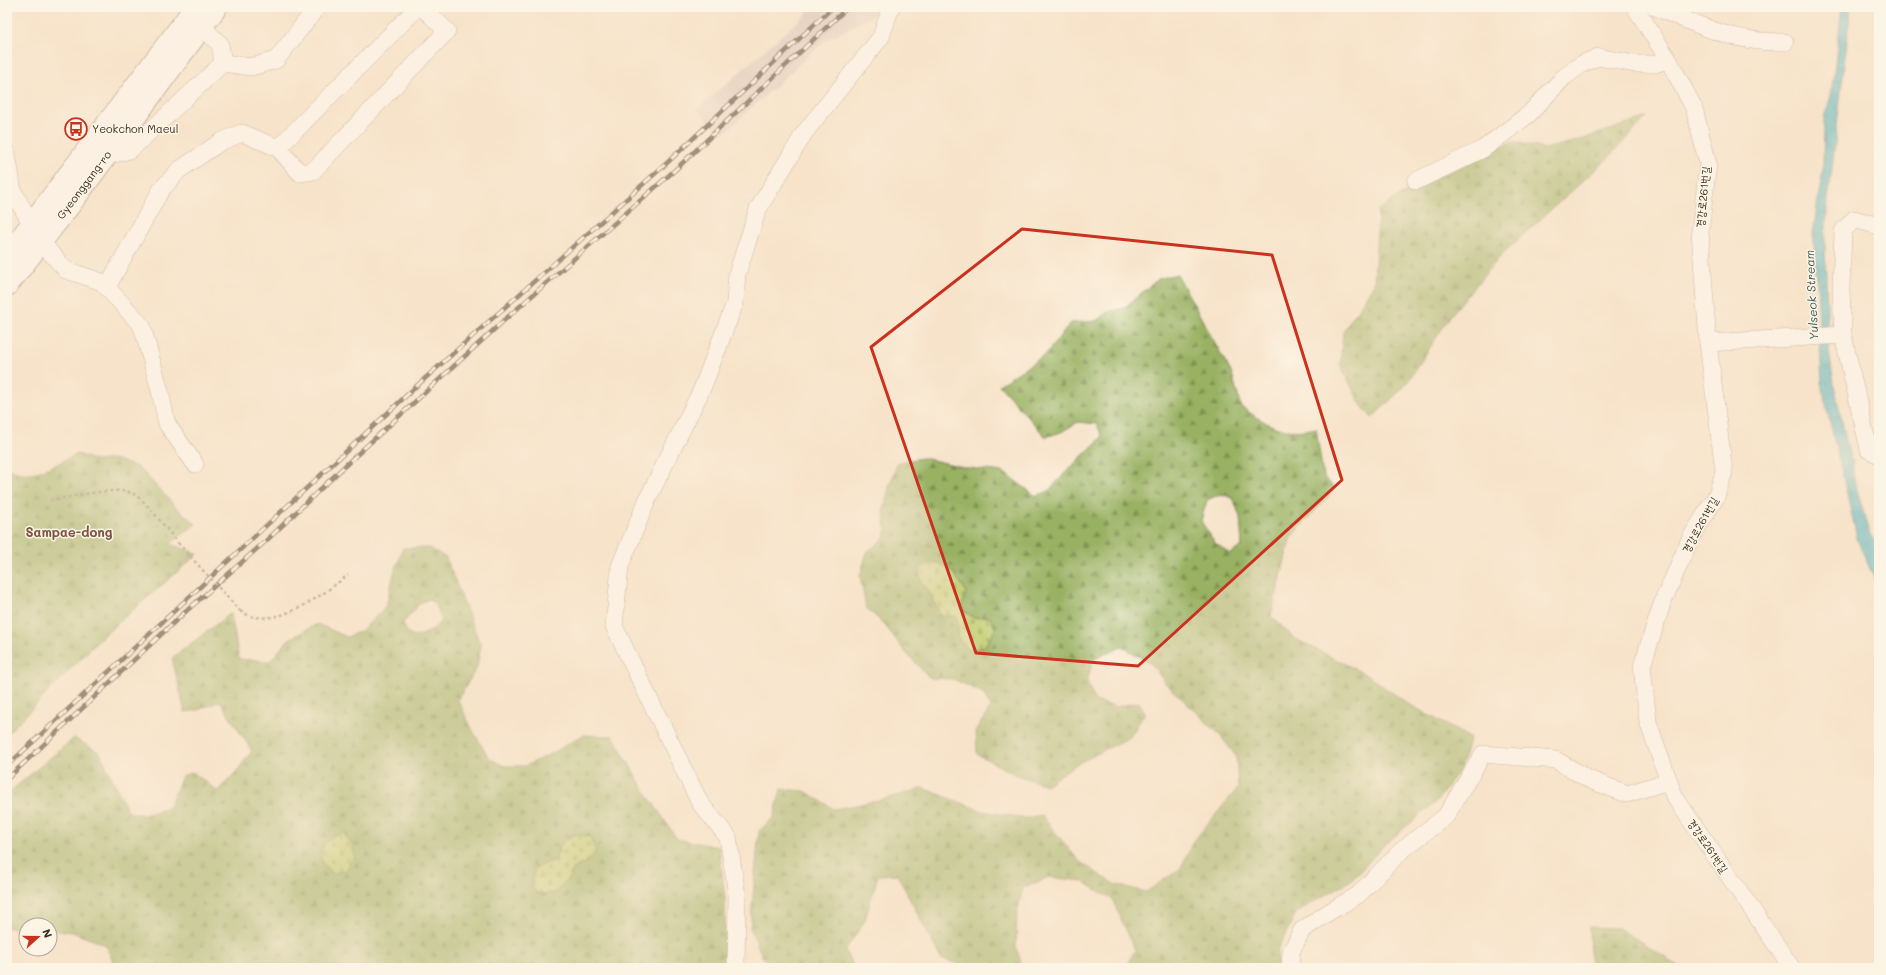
<svg xmlns="http://www.w3.org/2000/svg" width="1886" height="975" viewBox="0 0 1886 975" font-family="Mali,'Poor Story',sans-serif">
	<defs>
		<pattern id="forest-firs" width="22" height="20" patternUnits="userSpaceOnUse"><rect width="22" height="20" fill="#98b162"/><path d="M5 1l3.5 6h-7zM16 11l3.5 6h-7z" fill="#7d9050"/></pattern>
		<pattern id="cemetery-stones" width="16" height="16" patternUnits="userSpaceOnUse"><rect width="16" height="16" fill="#c0ce70"/><path d="M2 7V4a2 2 0 0 1 4 0v3zM10 15v-3a2 2 0 0 1 4 0v3z" fill="#a6b161"/></pattern>
		<pattern id="water-ripples" width="26" height="14" patternUnits="userSpaceOnUse"><rect width="26" height="14" fill="#47b3c4"/><path d="M2 4q2-2 4 0t4 0M15 11q2-2 4 0t4 0" fill="none" stroke="#3c929f"/></pattern>
	</defs>
	<rect width="100%" height="100%" fill="#fcf5e5"/>
	<filter id="ink" filterUnits="userSpaceOnUse"><feTurbulence type="fractalNoise" baseFrequency=".025" numOctaves="2"/><feDisplacementMap in="SourceGraphic" scale="8" xChannelSelector="R" yChannelSelector="G"/><feConvolveMatrix kernelMatrix="1 2 1 2 8 2 1 2 1" color-interpolation-filters="sRGB"/></filter>
	<filter id="wash" filterUnits="userSpaceOnUse"><feTurbulence type="fractalNoise" baseFrequency=".012" numOctaves="4" result="noise"/><feDisplacementMap in="SourceGraphic" scale="16" xChannelSelector="R" yChannelSelector="G"/><feGaussianBlur stdDeviation="0.9" result="paint"/><feColorMatrix in="noise" values="0 0 0 0 0 0 0 0 0 0 0 0 0 0 0 0 0 1.4 0 .05"/><feComposite in="paint" operator="in"/></filter>
	<g filter="url(#wash)">
		<rect width="100%" height="100%" fill="#f7e3ca"/>
		<!-- railway -->
		<polygon fill="#d1c0bc" points="811,7 877,7 878,13 825,41 722,135 697,109 804,16"/>
		<!-- forest -->
		<g fill="url(#forest-firs)" stroke="#6a6e40" fill-rule="evenodd">
			<polygon points="1647,117 1606,160 1503,253 1451,315 1405,386 1372,418 1361,405 1340,365 1343,332 1374,284 1378,210 1410,189 1478,159 1512,141 1545,149 1583,139"/>
			<path d="M1177,274L1232,374L1241,407C1269,425 1281,436 1316,428L1323,476L1335,489L1291,537L1271,616L1294,638L1363,673L1409,704L1470,738L1460,769L1437,801L1385,844L1353,879L1297,912L1278,948L1277,968H1125L1135,950L1112,899L1082,881L1049,877L1023,888L1017,914L1016,947L1023,968H972L941,959L897,874L878,875L865,920L845,951L854,968H782L763,958L750,928L759,831L774,817L781,789L805,791L834,809L882,800L923,788L982,811L1026,818L1041,815L1079,861L1114,884L1146,892L1180,869L1195,839L1238,788L1236,756L1218,733L1166,684L1152,664L1121,646L1093,660L1087,682L1095,701L1116,707L1139,702L1145,713L1130,737L1073,766L1046,785L1016,775L977,754L976,730L991,707L983,693L953,679L930,678L906,653L884,624L866,608L860,576L867,552L886,537L884,509L889,487L898,462L923,458L968,468L1003,472L1036,496L1049,491L1067,471L1102,437L1097,424L1078,422L1061,432L1046,437L999,385L1045,355L1071,323L1096,321L1108,312L1124,308L1158,279ZM1220,494L1233,498L1240,517L1242,546L1230,554L1215,543L1201,521L1207,500ZM954,572L958,581L966,591L961,608L974,618L990,617L995,629L984,647L958,625L956,616L933,602L930,590Z"/>
			<path d="M77,454L97,461L114,459L139,468L179,510L196,524L170,544L198,554L103,636L7,734V468C31,482 55,464 77,454Z"/>
			<path d="M403,548H429L446,558L481,646L477,667L458,700L473,731L489,758L504,766H525L553,753L583,735L613,736L641,785L677,839L719,847L725,898V968H107L113,962L106,945L72,932L50,930V925H26V927L7,928V794L74,738L100,753L128,812L143,815L169,807L182,776L193,772L217,791L233,776L252,751L220,701L198,710L185,712L172,658L231,613L239,659L270,661L288,640L317,624L347,637L361,631L386,606L394,573ZM429,599L436,605L442,620L431,631L416,637L407,632L403,623L420,603ZM555,860L588,861L574,868L566,882L548,864Z"/>
			<polygon points="1589,927 1619,928 1682,968 1587,968 1590,963"/>
		</g>
		<!-- cemetery -->
		<g fill="url(#cemetery-stones)" stroke="#7e7c47">
			<path d="M931,562C953,565 954,576 966,591L961,609L974,618L990,617L995,629L984,647L970,650L960,642L956,616H941C935,604 931,592 921,582L920,569Z"/>
			<path d="M343,833L352,844L355,857L345,871L332,873C329,870 325,866 323,863C315,849 330,835 343,833Z"/>
			<polygon points="576,834 590,837 596,851 588,861 574,868 566,882 555,893 537,894 531,886 535,868 555,860 562,842"/>
		</g>
		<!-- water -->
		<polygon fill="url(#water-ripples)" stroke="#416e71" points="1842,7 1851,7 1827,210 1825,242 1828,344 1834,384 1850,458 1853,461 1853,474 1869,533 1879,547 1879,589 1858,542 1822,388 1817,281 1813,233 1823,167 1824,117 1831,96"/>
	</g>
	<g filter="url(#ink)">
		<g fill="none" stroke-linecap="round" stroke-linejoin="round">
			<!-- minor casing -->
			<g stroke="#998674" stroke-width="18">
				<g id="minor">
					<polyline points="1635,7 1668,59 1694,108 1708,164 1700,232 1708,343 1724,472 1716,497 1690,539 1662,604 1642,666 1648,722 1674,796 1792,968"/>
					<path d="M1655,7C1701,26 1734,43 1785,42"/>
					<polyline points="202,27 220,44 223,63"/>
					<polyline points="278,148 300,173 313,171 447,31 422,7"/>
					<polyline points="7,153 13,191 41,242 66,270 102,282 142,326 160,391 167,424 195,464"/>
					<polyline points="106,156 130,150 223,63 251,67 276,60 317,7"/>
					<polyline points="1416,181 1483,149 1529,114 1564,77 1582,64 1598,57 1635,64 1655,64 1668,59"/>
					<polyline points="1879,226 1854,219 1843,231 1841,289 1843,335 1869,450 1879,455"/>
					<polyline points="107,287 161,190 179,170 222,141 242,133 278,148 418,7"/>
					<polyline points="1708,343 1843,335"/>
					<polyline points="736,968 737,895 728,837 700,803 614,626 620,566 648,498 702,389 735,303 737,274 758,209 805,132 881,37 891,7"/>
					<polyline points="1290,968 1291,952 1302,930 1329,912 1358,895 1401,851 1446,816 1483,754 1556,760 1588,779 1627,794 1669,781"/>
				</g>
			</g>
			<!-- major casing -->
			<g stroke="#998674" stroke-width="24">
				<g id="major">
					<polyline points="7,257 196,7"/>
					<polyline points="7,285 67,208 216,7"/>
				</g>
			</g>
			<!-- path -->
			<g stroke="#998674" stroke-width="2.5" stroke-dasharray="3 3" stroke-linecap="butt">
				<path d="M50,500C68,498 116,486 132,493C144,498 169,532 178,543"/>
				<path d="M240,611C274,633 322,595 348,575"/>
			</g>
			<!-- minor -->
			<use href="#minor" stroke="#fff" stroke-width="17"/>
			<!-- major -->
			<use href="#major" stroke="#fff" stroke-width="22"/>
			<!-- rail casing -->
			<g stroke="#3b2a1e" stroke-width="4.5">
				<g id="rail">
					<polyline points="7,766 421,382 668,162 833,7"/>
					<polyline points="7,779 184,613 267,540 350,461 510,315 675,170 848,7"/>
				</g>
			</g>
			<!-- rail -->
			<use href="#rail" stroke="#fcf5e5" stroke-width="3" stroke-dasharray="9" stroke-linecap="butt"/>
			<!-- path-bridge -->
			<polyline stroke="#998674" stroke-width="2.5" stroke-dasharray="3 3" stroke-linecap="butt" points="178,543 240,611"/>
		</g>
	</g>
	<!-- marked area -->
	<path d="M0 0H1886V975H0ZM1022,229L1272,255L1342,480L1138,666L976,653L871,347Z" fill="#f7e3ca" fill-opacity=".55" fill-rule="evenodd"/>
	<path fill="none" stroke="#c8321e" stroke-width="3" stroke-linejoin="round" d="M1022,229L1272,255L1342,480L1138,666L976,653L871,347Z"/>
	<!-- icons -->
	<defs>
		<g id="bus-ring" transform="scale(1.15)"><circle r="9.5" fill="#fcf5e5" stroke="#c8321e" stroke-width="1.5"/><path d="M-5-6H5V4H4V6H2V4H-2V6H-4V4H-5ZM-3.5-4V0h7V-4ZM-3.5 1.2v1.5H-2V1.2ZM2 1.2v1.5H3.5V1.2Z" fill="#c8321e"/></g>
	</defs>
	<g fill-rule="evenodd">
		<use href="#bus-ring" x="76" y="129"/>
	</g>
	<g text-anchor="middle" stroke-width="3" stroke-linejoin="round" paint-order="stroke">
		<!-- poi labels -->
		<g font-size="11" fill="#3b2a1e" stroke="#fcf5e5" text-anchor="start">
			<text x="92" y="133">Yeokchon Maeul</text>
		</g>
		<!-- street labels -->
		<g font-size="11" fill="#3b2a1e" stroke="#fcf5e5">
			<text transform="translate(84 185) rotate(-53)" y="4">Gyeonggang-ro</text>
			<text transform="translate(1703 197) rotate(-84)" y="4">경강로261번길</text>
			<text transform="translate(1700 525) rotate(-61)" y="4">경강로261번길</text>
			<text transform="translate(1708 846) rotate(56)" y="4">경강로261번길</text>
		</g>
		<!-- water labels -->
		<g font-size="12" font-style="italic" fill="#3f5a58" stroke="#fcf5e5">
			<text transform="translate(1812 295) rotate(-93)" y="4">Yulseok Stream</text>
		</g>
		<!-- quarter labels -->
		<g font-size="13" font-weight="bold" fill="#7b5444" stroke="#fcf5e5">
			<text x="69" y="537">Sampae-dong</text>
		</g>
	</g>
	<!-- margin -->
	<rect width="1886" height="975" fill="none" stroke="#fcf5e5" stroke-width="24"/>
	<!-- north arrow -->
	<g transform="translate(38 937) rotate(69)"><circle r="19" fill="#fcf5e5" stroke="#afa495"/>
	<path d="M0-3L7 15L0 10L-7 15Z" fill="#c8321e"/>
	<text y="-6" font-size="11" font-weight="bold" text-anchor="middle" fill="#3b2a1e">N</text>
	</g>
</svg>
